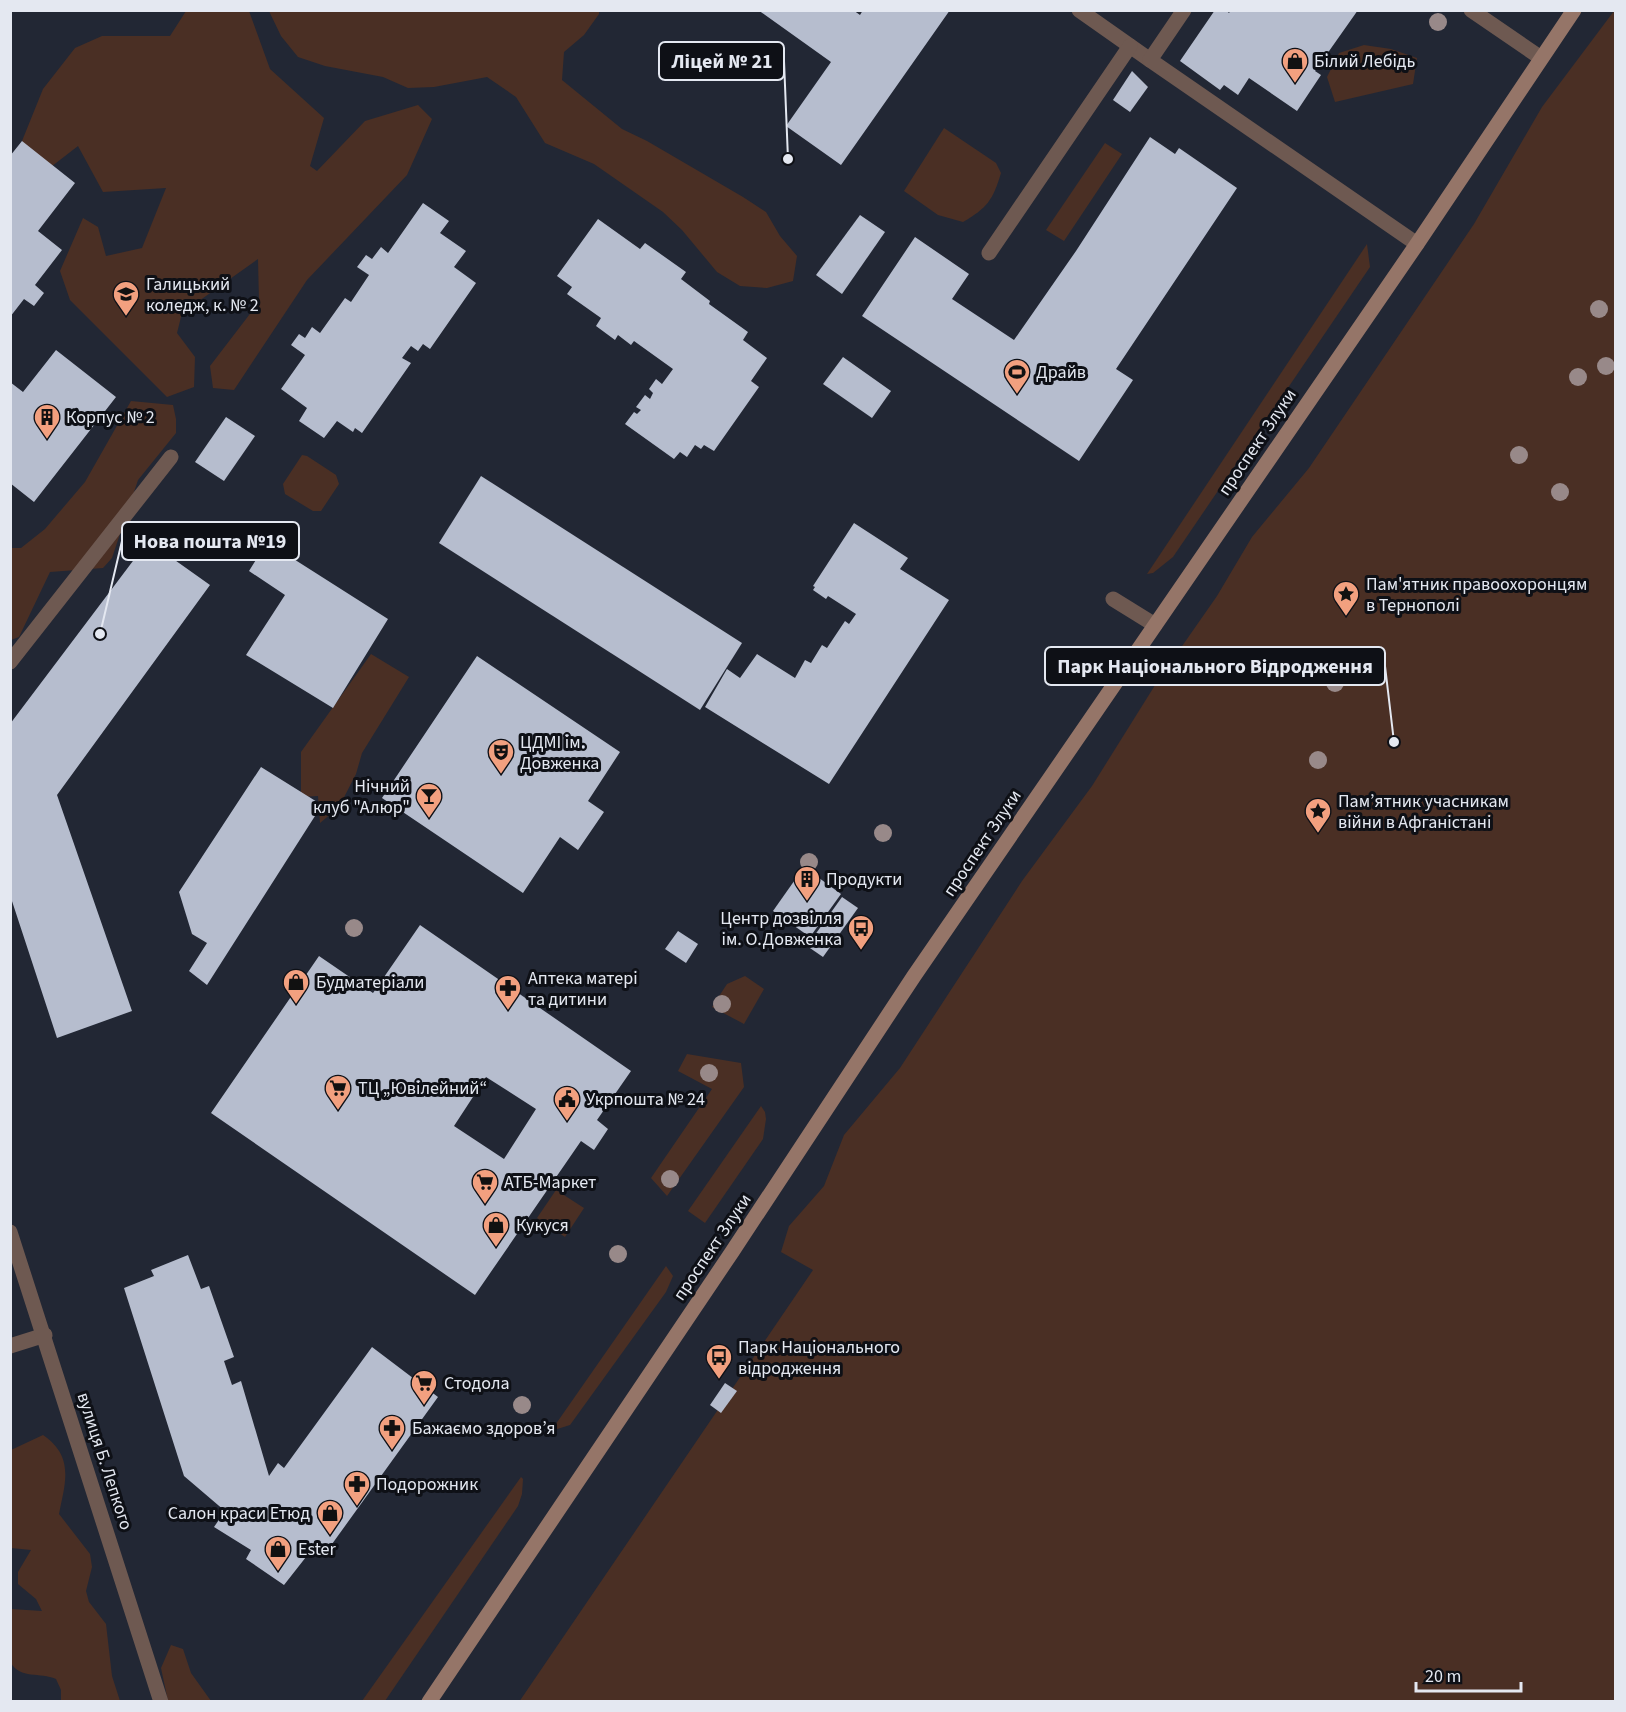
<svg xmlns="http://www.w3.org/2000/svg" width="1626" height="1712" viewBox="0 0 1626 1712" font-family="'Source Sans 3',sans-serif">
	<rect width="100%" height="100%" fill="#222734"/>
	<!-- green -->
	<g fill="#4a2f24">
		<polygon points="186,11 249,11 270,69 324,118 310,166 317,171 365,121 418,105 432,119 407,175 307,280 234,390 213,388 210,366 259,302 258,259 182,313 177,333 195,357 194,387 167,397 70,300 60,271 83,218 98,227 106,256 142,248 166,188 103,192 78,146 47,170 22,141 43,89 75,48 102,36 170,36"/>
		<polygon points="269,11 599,11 599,14 584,35 564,52 562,80 622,129 647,141 743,197 766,212 780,236 797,256 793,281 767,288 740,286 717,272 682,230 663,212 594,164 545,143 516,97 487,77 434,87 408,88 383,77 325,66 298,57 281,36"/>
		<polygon points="1614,11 1615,11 1615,1701 519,1702 813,1270 781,1252 789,1226 824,1186 844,1135 900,1068 1022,881 1092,786 1157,682 1217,596 1252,537 1309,468 1474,224 1542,107"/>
		<polygon points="1364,45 1391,49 1417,58 1413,84 1335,102 1327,77 1339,53"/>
		<path d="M944,128L996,163L1001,173C993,200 987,208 963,222L938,215L904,191Z"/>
		<polygon points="1105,143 1122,154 1064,241 1046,230"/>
		<polygon points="1367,244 1370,267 1173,557 1153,573 1147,574"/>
		<polygon points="131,401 173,405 176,419 176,433 138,480 112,558 103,568 50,572 19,637 11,640 11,548 21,548 45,529 85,482"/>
		<polygon points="302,455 307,456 336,475 339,484 321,511 313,511 285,494 283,484"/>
		<polygon points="371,654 409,677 362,753 356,774 339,807 320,823 318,796 301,797 301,752"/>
		<polygon points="745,976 764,989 744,1024 712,1007 727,984"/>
		<polygon points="687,1054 741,1063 744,1087 667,1196 651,1178 712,1089 678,1071"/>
		<polygon points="761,1106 765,1112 766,1119 763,1139 705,1223 688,1211"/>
		<polygon points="556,1190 584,1208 565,1237 537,1218"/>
		<polygon points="666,1266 673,1276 666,1292 570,1425 551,1431"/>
		<path d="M43,1435C75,1457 65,1483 59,1514L90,1554L92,1567L86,1591L89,1602L106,1624L112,1676L120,1701H61V1690L56,1679C40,1672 20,1679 11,1663V1609L42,1611L36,1599L18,1584V1572L31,1550L11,1548V1450Z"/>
		<polygon points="521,1477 523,1479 522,1494 518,1506 385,1701 362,1701"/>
		<polygon points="171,1645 183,1649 191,1673 211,1701 168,1701 161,1668"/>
	</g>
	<!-- building -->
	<g fill="#b6bdce" fill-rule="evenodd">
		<polygon points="758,10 853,10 860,15 863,10 950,10 841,165 786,126 831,62"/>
		<polygon points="1215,10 1226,10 1229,13 1231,10 1358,10 1315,71 1321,75 1297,111 1249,78 1238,95 1224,85 1220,90 1180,61"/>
		<polygon points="1132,71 1148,87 1130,112 1113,100"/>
		<polygon points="1150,137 1175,154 1179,148 1237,188 1116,369 1133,380 1079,461 862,316 915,237 969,274 952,299 1014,340 1076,251"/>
		<polygon points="22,141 75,183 38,231 62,250 35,285 44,293 34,306 24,299 10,317 10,156"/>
		<polygon points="423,203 449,221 440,233 466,251 454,267 476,283 430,349 423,344 418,351 411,346 402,358 411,363 362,433 355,428 353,432 337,421 324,438 299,421 307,408 281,389 305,355 291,345 299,334 305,338 312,327 320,333 345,298 351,302 369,275 357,267 366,255 372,259 381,247 388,253"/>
		<polygon points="860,215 885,232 842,294 816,275"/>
		<polygon points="598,219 640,249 645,243 686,272 681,279 710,301 709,304 748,332 743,340 767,358 751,381 759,387 714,451 704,445 701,449 695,445 687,457 680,452 674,459 625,424 634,412 637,414 641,410 636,407 645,395 650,399 653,393 649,389 656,379 662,384 673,369 634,341 631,345 618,335 615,340 596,326 601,318 567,294 572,287 557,276"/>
		<polygon points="56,350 116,397 34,502 10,483 10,382 23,392"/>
		<polygon points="843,357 891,391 872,418 823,384"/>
		<polygon points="226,417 255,436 224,481 195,462"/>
		<polygon points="481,476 742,643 700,710 439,543"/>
		<polygon points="854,523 908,558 900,569 949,600 829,784 705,707 727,669 740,678 757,654 795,678 805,660 811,663 822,645 827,648 845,621 849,624 856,614 828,596 826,599 813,590 815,587 813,586"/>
		<polygon points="148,541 210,585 57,795 132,1011 57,1038 10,895 10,724"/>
		<polygon points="267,542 388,619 333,708 246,655 285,595 249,571"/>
		<polygon points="477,656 620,752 588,801 604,812 578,850 560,837 523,893 382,798"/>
		<polygon points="261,767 322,805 207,985 189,971 207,943 192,934 179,892"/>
		<polygon points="804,867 841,894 810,937 773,911"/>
		<polygon points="842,897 858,908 823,957 807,946"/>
		<path d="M420,925L631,1071L597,1120L608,1129L594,1150L581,1141L475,1295L211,1113L319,956L373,993ZM486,1077L536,1109L504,1159L454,1126Z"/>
		<polygon points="678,931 698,944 686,963 665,949"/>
		<polygon points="188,1255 201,1289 209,1286 234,1357 224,1361 232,1385 241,1381 269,1476 278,1463 284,1468 372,1347 438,1397 327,1551 317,1543 284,1585 246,1559 251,1550 214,1527 225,1511 184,1476 124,1288 154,1276 151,1270"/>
		<polygon points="725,1383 737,1391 721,1413 710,1405"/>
	</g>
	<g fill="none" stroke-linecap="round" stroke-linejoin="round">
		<!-- lane -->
		<g stroke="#6e5951" stroke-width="15">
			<polyline points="1079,10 1150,60"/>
			<polyline points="1184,10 1150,60 1417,244"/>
			<polyline points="1471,10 1541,58"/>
			<polyline points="989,253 1130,46"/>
			<polyline points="1113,599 1155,625"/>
			<polyline points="10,662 171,457"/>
			<polyline points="10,1346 45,1335"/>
		</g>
		<!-- street -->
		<polyline stroke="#6e5951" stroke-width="15" points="10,1232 161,1702"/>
		<!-- secondary -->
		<polyline stroke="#957568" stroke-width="15" points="429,1702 732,1252 914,976 1417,244 1574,10"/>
	</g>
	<!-- trees -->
	<g fill="#988989">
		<circle cx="1438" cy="22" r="9"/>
		<circle cx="1599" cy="309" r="9"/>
		<circle cx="1606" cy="366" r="9"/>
		<circle cx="1578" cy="377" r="9"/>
		<circle cx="1519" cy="455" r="9"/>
		<circle cx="1560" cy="492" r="9"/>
		<circle cx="1335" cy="683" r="9"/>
		<circle cx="1318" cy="760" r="9"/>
		<circle cx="883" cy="833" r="9"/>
		<circle cx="809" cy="862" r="9"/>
		<circle cx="354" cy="928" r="9"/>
		<circle cx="722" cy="1004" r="9"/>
		<circle cx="709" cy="1073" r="9"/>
		<circle cx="670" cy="1179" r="9"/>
		<circle cx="618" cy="1254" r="9"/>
		<circle cx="522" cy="1405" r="9"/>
	</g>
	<!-- icons -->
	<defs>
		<g id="shop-pin" transform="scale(1.35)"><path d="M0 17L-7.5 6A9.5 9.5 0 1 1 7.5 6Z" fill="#f2a07f" stroke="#0e1016"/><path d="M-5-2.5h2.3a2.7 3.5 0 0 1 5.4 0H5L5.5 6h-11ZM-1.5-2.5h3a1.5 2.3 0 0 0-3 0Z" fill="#111"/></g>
		<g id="university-pin" transform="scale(1.35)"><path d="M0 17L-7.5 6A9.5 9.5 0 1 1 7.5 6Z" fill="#f2a07f" stroke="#0e1016"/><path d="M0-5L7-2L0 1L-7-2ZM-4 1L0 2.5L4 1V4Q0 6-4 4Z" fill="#111"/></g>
		<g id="stadium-pin" transform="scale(1.35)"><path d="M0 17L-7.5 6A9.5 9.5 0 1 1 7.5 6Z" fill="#f2a07f" stroke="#0e1016"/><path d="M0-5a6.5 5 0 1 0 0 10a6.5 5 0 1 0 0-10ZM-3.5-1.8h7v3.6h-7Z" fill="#111"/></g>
		<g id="building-pin" transform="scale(1.35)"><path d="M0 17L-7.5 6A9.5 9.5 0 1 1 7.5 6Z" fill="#f2a07f" stroke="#0e1016"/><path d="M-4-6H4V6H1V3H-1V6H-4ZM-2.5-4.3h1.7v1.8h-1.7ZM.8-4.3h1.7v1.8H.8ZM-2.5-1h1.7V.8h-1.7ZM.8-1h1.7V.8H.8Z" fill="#111"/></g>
		<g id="sight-pin" transform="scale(1.35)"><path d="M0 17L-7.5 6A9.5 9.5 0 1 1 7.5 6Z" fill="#f2a07f" stroke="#0e1016"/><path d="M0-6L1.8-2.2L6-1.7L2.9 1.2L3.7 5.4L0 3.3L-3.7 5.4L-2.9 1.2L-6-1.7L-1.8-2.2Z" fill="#111"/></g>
		<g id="theatre-pin" transform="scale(1.35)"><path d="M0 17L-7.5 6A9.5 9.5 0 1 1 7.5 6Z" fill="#f2a07f" stroke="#0e1016"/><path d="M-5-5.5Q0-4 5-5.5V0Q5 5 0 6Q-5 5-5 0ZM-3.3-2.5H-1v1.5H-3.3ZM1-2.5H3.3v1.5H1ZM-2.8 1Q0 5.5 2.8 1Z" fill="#111"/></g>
		<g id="bar-pin" transform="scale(1.35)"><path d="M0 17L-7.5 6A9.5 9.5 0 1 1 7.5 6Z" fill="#f2a07f" stroke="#0e1016"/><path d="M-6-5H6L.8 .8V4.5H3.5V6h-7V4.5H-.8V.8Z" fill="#111"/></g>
		<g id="bus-pin" transform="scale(1.35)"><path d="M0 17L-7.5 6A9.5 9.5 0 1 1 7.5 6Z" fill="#f2a07f" stroke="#0e1016"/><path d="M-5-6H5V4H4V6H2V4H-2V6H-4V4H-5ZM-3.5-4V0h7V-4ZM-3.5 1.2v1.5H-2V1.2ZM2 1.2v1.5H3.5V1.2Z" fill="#111"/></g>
		<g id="pharmacy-pin" transform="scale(1.35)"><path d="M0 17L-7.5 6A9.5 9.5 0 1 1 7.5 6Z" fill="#f2a07f" stroke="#0e1016"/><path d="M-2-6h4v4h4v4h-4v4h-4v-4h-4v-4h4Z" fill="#111"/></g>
		<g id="supermarket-pin" transform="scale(1.35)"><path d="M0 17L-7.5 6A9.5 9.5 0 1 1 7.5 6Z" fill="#f2a07f" stroke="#0e1016"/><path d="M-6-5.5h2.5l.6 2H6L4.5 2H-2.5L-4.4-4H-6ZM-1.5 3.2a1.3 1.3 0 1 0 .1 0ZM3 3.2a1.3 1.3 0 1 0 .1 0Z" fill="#111"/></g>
		<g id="civic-pin" transform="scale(1.35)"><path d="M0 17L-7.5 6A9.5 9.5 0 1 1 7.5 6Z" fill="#f2a07f" stroke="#0e1016"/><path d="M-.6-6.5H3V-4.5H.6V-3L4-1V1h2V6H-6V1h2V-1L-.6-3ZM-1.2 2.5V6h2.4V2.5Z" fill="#111"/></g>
	</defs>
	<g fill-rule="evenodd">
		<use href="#shop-pin" x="1295" y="61"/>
		<use href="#university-pin" x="126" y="294"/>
		<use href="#stadium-pin" x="1017" y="372"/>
		<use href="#building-pin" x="47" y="417"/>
		<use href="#sight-pin" x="1346" y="594"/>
		<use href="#theatre-pin" x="501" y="752"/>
		<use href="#bar-pin" x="429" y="796"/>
		<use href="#sight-pin" x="1318" y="811"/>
		<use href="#building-pin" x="807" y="879"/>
		<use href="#bus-pin" x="861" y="928"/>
		<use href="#shop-pin" x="296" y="982"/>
		<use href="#pharmacy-pin" x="508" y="988"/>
		<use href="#supermarket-pin" x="338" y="1088"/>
		<use href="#civic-pin" x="567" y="1099"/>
		<use href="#supermarket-pin" x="485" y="1182"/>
		<use href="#shop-pin" x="496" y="1225"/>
		<use href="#bus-pin" x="719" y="1357"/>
		<use href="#supermarket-pin" x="424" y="1383"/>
		<use href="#pharmacy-pin" x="392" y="1428"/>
		<use href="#pharmacy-pin" x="357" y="1484"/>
		<use href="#shop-pin" x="330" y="1513"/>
		<use href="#shop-pin" x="278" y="1549"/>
	</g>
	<g text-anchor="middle" stroke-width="6" stroke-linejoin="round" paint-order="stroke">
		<!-- poi labels -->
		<g font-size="18" fill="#e4e8f1" stroke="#0e1016" text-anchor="start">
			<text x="1314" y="67">Білий Лебідь</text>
			<text x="146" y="290">Галицький<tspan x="146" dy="21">коледж, к. № 2</tspan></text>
			<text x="1036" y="378">Драйв</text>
			<text x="66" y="423">Корпус № 2</text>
			<text x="1366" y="590">Пам'ятник правоохоронцям<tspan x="1366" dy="21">в Тернополі</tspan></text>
			<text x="520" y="748">ЦДМІ ім.<tspan x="520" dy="21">Довженка</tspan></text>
			<text x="410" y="792" text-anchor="end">Нічний<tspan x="410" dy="21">клуб "Алюр"</tspan></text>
			<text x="1338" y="807">Пам’ятник учасникам<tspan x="1338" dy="21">війни в Афганістані</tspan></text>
			<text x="826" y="885">Продукти</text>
			<text x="842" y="924" text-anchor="end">Центр дозвілля<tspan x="842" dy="21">ім. О.Довженка</tspan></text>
			<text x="528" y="984">Аптека матері<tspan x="528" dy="21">та дитини</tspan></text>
			<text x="316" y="988">Будматеріали</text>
			<text x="358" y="1094">ТЦ „Ювілейний“</text>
			<text x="586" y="1105">Укрпошта № 24</text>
			<text x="504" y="1188">АТБ-Маркет</text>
			<text x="516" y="1231">Кукуся</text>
			<text x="738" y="1353">Парк Національного<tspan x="738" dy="21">відродження</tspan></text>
			<text x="444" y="1389">Стодола</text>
			<text x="412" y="1434">Бажаємо здоров’я</text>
			<text x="376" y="1490">Подорожник</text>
			<text x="310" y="1519" text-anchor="end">Салон краси Етюд</text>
			<text x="298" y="1555">Ester</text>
		</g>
		<!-- street labels -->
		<g font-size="18" fill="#e4e8f1" stroke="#0e1016">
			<text transform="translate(1257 442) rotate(-56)" y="6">проспект Злуки</text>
			<text transform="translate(982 843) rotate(-56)" y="6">проспект Злуки</text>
			<text transform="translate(712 1247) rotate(-56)" y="6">проспект Злуки</text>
			<text transform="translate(105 1461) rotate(72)" y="6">вулиця Б. Лепкого</text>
		</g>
	</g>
	<!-- callouts -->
	<path fill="none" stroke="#e4e8f1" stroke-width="2" d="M788 159L784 61M100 634L122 541M1394 742L1385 666"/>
	<g fill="#e4e8f1" stroke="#0e1016" stroke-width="2">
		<circle cx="788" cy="159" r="6"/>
		<circle cx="100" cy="634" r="6"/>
		<circle cx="1394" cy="742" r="6"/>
	</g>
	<g fill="#0e1016" stroke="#e4e8f1" stroke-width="2">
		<rect x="659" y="42" width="125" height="38" rx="6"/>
		<rect x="122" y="522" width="177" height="38" rx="6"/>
		<rect x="1045" y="647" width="340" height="38" rx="6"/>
	</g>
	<g font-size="20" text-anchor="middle" font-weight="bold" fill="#e4e8f1">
		<text x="722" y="68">Ліцей № 21</text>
		<text x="210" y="548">Нова пошта №19</text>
		<text x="1215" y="673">Парк Національного Відродження</text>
	</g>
	<!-- border -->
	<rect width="1626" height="1712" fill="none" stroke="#e4e8f1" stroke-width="24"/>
	<!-- scale -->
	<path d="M1416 1682v9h105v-9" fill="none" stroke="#e4e8f1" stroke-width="3"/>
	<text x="1425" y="1682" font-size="18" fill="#e4e8f1" stroke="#0e1016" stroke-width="4.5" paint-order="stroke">20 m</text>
</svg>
